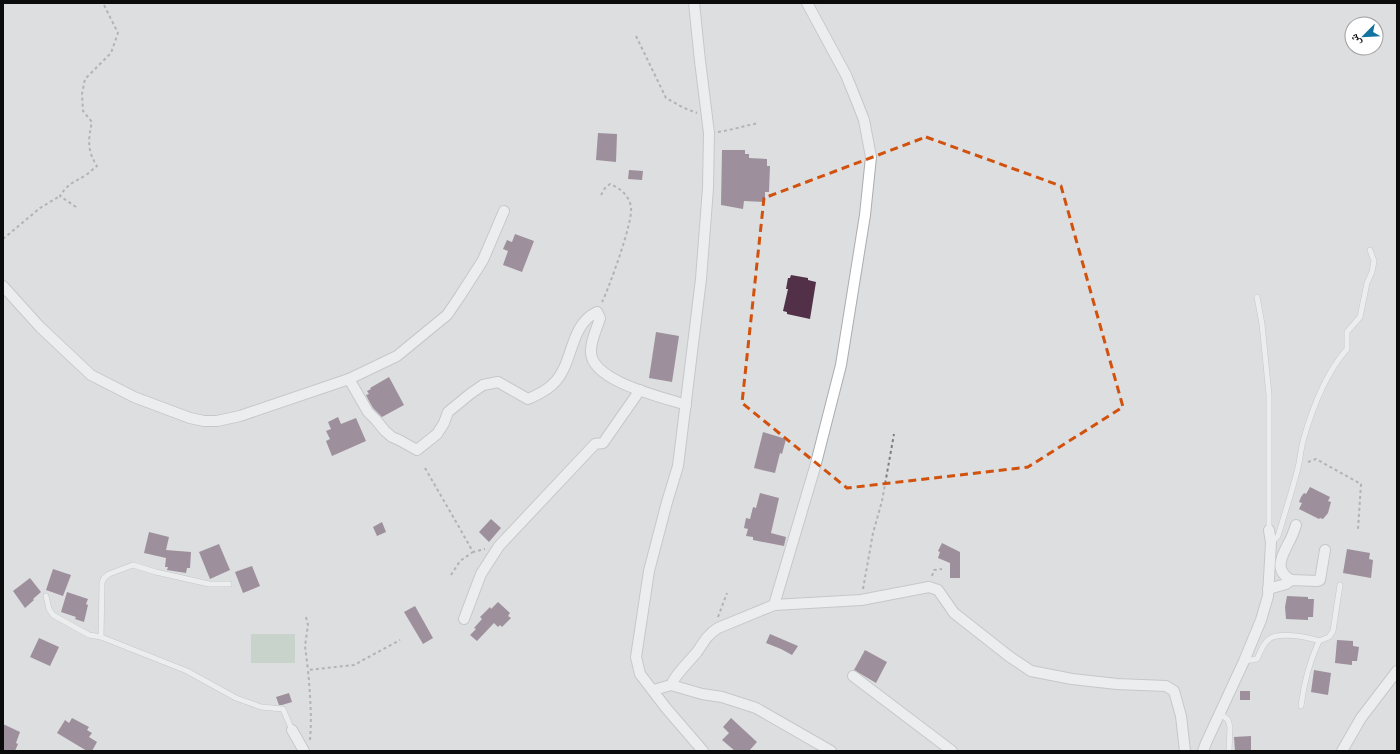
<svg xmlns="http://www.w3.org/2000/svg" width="1400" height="754" viewBox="0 0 1400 754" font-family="'PT Serif','Noto Naskh Arabic',serif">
	<rect width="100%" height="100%" fill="#dcdee0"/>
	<!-- green -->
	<rect fill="#b0c8b2" x="251" y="634" width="44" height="29"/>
	<!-- building -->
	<g fill="#513048">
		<polygon points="598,133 617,134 616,162 596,160"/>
		<polygon points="722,150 745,150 745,154 749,154 749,158 767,159 767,166 770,166 769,192 765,192 765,202 744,201 743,209 721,205"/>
		<polygon points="629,170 643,171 642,180 628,179"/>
		<polygon points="515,234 534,241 522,272 503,265 508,251 503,249 507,240 512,242"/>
		<polygon points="791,275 808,278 808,280 816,282 810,319 787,314 787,312 783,311 788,289 786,289 788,278 790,278"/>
		<polygon points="656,332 679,336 672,382 649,378"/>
		<polygon points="389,377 404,405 382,417 373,408 369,401 366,395 369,394 367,391 371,389 370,388"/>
		<polygon points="338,417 341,424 356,418 366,441 332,456 326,441 330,439 326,431 331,429 328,422"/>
		<polygon points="763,432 786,439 782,454 780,453 775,473 754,468"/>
		<polygon points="1310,487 1330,497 1328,501 1331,502 1328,513 1323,519 1320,518 1319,519 1299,509 1302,503 1299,502 1301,497 1304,493 1306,494"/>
		<polygon points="760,493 779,498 771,533 786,537 784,546 753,540 753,537 746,536 748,529 744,528 746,518 750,519 753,507 756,508"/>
		<polygon points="491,519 501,528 489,542 479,532"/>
		<polygon points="382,522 386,532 377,536 373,527"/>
		<polygon points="149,532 169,537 166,550 191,552 190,568 187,568 186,573 167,570 168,567 165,567 166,558 144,553"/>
		<polygon points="942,543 960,552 960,578 950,578 950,563 938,558 940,552 938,551"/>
		<polygon points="219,544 230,570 210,579 199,552"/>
		<polygon points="1347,549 1370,553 1369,559 1373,560 1371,578 1343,573"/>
		<polygon points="252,566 260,586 243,593 235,572"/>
		<polygon points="53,569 71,575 63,596 46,590"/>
		<polygon points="30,578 41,592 33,599 34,600 25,608 13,591"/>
		<polygon points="67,592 88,599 86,604 88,605 84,622 75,619 76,617 61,612"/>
		<polygon points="1287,596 1308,597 1308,599 1314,599 1313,617 1308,617 1308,620 1286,619 1285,607"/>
		<polygon points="498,602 510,613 508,616 511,618 502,627 500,625 498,627 494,623 477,641 470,635 476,629 474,628 482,619 480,617 490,607 491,609"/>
		<polygon points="415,606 433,638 423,644 404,612"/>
		<polygon points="770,634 798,646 792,655 781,649 766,643"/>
		<polygon points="39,638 59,647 50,666 30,657"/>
		<polygon points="1337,640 1353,641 1353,646 1359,647 1357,661 1352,661 1352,665 1335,663"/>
		<polygon points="865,650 887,662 876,683 854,670"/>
		<polygon points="1314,670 1331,673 1328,695 1311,692"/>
		<rect x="1240" y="691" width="10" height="9"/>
		<polygon points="289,693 292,702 282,705 279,705 276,697"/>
		<polygon points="72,718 89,727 87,730 92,733 89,737 97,742 92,751 87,751 57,733 65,720 69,723"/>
		<polygon points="731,718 757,742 749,751 735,751 722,740 729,733 723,727"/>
		<polygon points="3,724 20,732 16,743 18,744 15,751 3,751"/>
		<polygon points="1251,736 1251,751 1235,751 1234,737"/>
	</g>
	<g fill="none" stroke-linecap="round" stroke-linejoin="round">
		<!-- service casing -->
		<g stroke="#aaacae" stroke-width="6">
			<g id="service">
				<polyline points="1257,297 1262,324 1269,395 1269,530"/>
				<path d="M1271,543L1278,536C1285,513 1292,491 1298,468C1300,459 1301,449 1303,441C1312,409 1325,374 1347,349V332L1360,317L1367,283L1372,272L1374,261L1370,250"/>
				<polyline points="229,584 209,584 156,572 133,565 109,574 104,578 102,583 101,637 187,671 236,698 261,707 283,709 292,730"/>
				<polyline points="46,596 49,609 53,615 89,635 101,637"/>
				<polyline points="1319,641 1329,637 1333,631 1340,585"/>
				<path d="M1245,661L1257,659C1260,653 1263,644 1268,640C1277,631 1308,637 1319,641C1309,663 1304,682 1301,706"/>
				<polyline points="1220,713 1228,720 1230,727 1229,751"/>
			</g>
		</g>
		<!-- minor casing -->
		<g stroke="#aaacae" stroke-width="12">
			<g id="minor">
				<polyline points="694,3 700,61 709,133 708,188 701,279 678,466 667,502 649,571 636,657 640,674 666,708 703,751"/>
				<path d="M3,286L40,327L91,375L134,397L190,418L204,421H217L240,416L349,379L368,412L376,420L385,431L392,437L399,440L417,450L437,434L444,423L448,412L470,394L483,385L498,382L528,399C542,393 555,386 562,372C573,353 573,323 597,312L600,318C597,329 590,341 591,353C593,382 663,397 686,405"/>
				<polyline points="349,379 397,356 447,315 460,296 483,260 504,211"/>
				<path d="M1291,580C1273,570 1282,556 1289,542C1292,537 1294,531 1296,525"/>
				<polyline points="1268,589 1286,584 1291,580 1317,581 1320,580 1325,550"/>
				<polyline points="774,605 815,467 841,365 865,215 871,157 864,120 855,97 846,75 807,3"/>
				<polyline points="464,619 481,574 499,546 595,444 603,443 640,390"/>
				<polyline points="853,676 952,751"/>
				<path d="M671,685C677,672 688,663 697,652C704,642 707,635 718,628L774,605L861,600L929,587L938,590L954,613L1010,657L1031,671L1072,679L1117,684L1166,686L1174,691L1181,716L1185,751"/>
				<polyline points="654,690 671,685 702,694 722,697 756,708 831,751"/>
				<polyline points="292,730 304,751"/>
				<polyline points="1203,751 1206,743 1244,661 1261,620 1268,596 1271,543 1269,530"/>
				<polyline points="1342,751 1361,718 1397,671"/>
			</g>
		</g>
		<!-- path -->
		<g stroke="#7d7e80" stroke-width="2" stroke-dasharray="3 3" stroke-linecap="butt">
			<polyline points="636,36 666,98 684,108 697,113"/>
			<polyline points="718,132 729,130 758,123"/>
			<path d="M601,195L605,188L610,184C620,188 630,196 631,208C633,222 609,288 602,302"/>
			<path d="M76,207L60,196C68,183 75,182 86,175C90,172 93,169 97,166C87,151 88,139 92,122L83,111L82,94L85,79L111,53L118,33L103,3"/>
			<polyline points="3,239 40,208 60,196"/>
			<polyline points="1308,462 1316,459 1361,484 1358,529"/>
			<polyline points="425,468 459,527 473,552 485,549"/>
			<polyline points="451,575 460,561 473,552"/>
			<polyline points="932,576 934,570 942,569"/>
			<polyline points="863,589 873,533 882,501 894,434"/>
			<polyline points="306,617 308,625 305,646 308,670"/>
			<polyline points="718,617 727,593"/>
			<path d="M310,740C312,717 310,693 308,670L354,665L400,640"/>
		</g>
		<!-- service -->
		<use href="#service" stroke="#fff" stroke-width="5"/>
		<!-- minor -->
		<use href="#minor" stroke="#fff" stroke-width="10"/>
	</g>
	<!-- marked area -->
	<path d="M0 0H1400V754H0ZM926,137L1061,186L1123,407L1028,467L847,488L742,403L764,198Z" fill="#dcdee0" fill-opacity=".55" fill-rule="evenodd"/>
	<path fill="none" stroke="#d2510c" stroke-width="3" stroke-dasharray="8 5" stroke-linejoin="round" d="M926,137L1061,186L1123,407L1028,467L847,488L742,403L764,198Z"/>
	<!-- border -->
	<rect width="1400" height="754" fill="none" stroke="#0b0b0c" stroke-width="8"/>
	<!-- north arrow -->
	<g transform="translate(1364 36) rotate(246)"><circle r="19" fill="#ffffff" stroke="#9d9d9e"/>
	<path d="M0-3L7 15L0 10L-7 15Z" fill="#1073a0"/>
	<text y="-6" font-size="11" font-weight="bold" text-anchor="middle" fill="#0b0b0c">ش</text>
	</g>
</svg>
